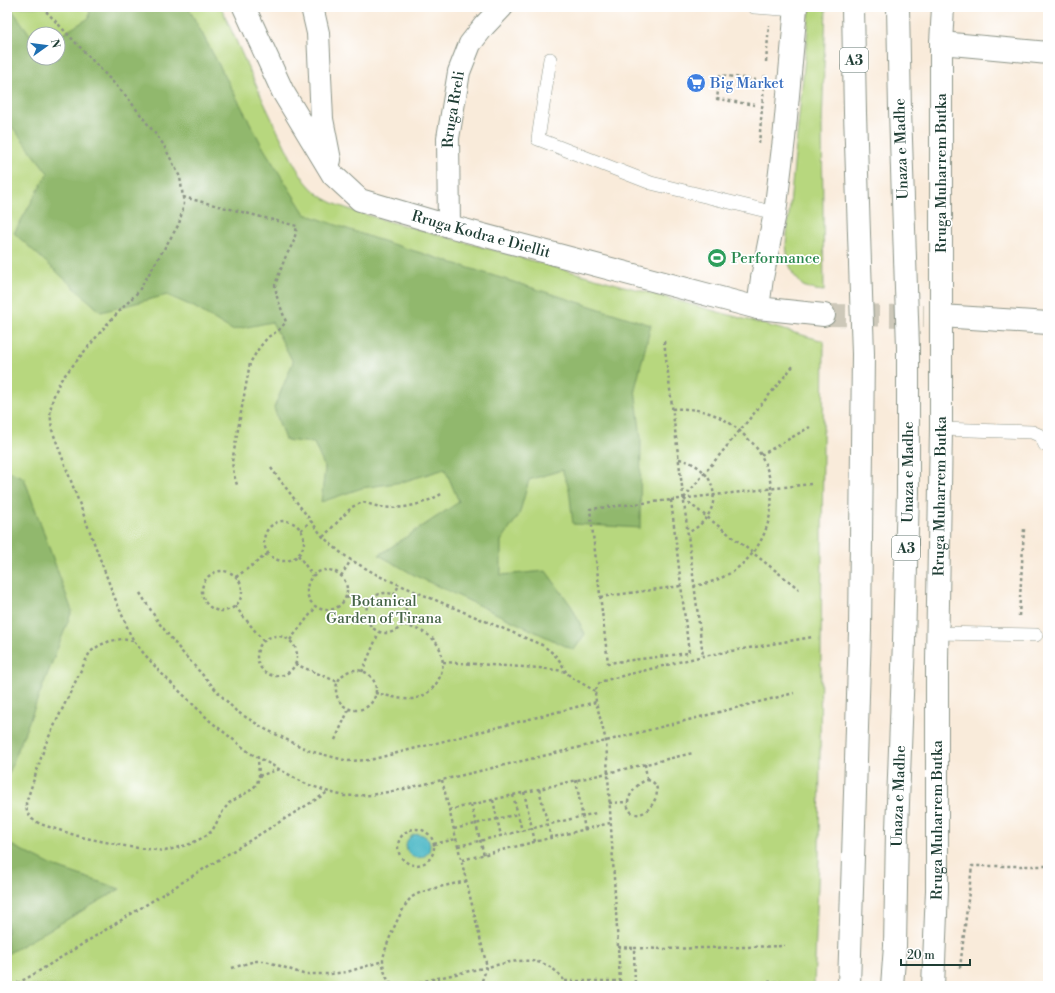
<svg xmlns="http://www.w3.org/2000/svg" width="1055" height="993" viewBox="0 0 1055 993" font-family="'Libre Bodoni',serif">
	<rect width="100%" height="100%" fill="#fff"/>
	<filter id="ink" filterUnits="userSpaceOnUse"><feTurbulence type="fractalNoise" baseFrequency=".025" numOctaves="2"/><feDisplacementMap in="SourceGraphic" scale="8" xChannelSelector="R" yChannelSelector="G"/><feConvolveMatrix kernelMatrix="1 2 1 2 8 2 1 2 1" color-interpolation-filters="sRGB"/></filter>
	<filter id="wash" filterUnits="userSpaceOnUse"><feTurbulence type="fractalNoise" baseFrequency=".012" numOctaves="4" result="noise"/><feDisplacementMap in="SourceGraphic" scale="16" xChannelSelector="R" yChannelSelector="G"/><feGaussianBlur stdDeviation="0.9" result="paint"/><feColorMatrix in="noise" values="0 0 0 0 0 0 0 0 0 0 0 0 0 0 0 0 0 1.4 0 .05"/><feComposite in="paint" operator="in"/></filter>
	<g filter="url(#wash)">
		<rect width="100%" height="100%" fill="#f9ebda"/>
		<!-- green -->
		<g fill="#b7d77e" stroke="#6b8a59" fill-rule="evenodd">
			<path d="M7,7H221C240,49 258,91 278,132C289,153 299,179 318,194C333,206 359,212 377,218L824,341L819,860L814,986H7ZM34,34H58V58H34Z"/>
			<polygon points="810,7 826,7 822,126 824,291 815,290 803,286 793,274 788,261 786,244"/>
		</g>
		<!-- forest -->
		<g fill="#91b86d" stroke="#587a50">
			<polygon points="7,7 10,7 34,40 34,58 58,58 58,37 89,18 90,7 188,7 264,149 305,214 373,238 651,325 635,389 641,438 640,528 573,524 569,488 562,470 529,480 519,515 501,541 501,575 546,571 572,607 585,634 574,650 416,576 379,555 459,502 445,469 402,482 362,488 321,502 325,468 314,443 285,440 274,408 293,362 272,322 232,330 194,307 167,295 101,312 14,233 48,173 7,120"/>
			<polygon points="7,470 24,478 72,611 7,778"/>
			<polygon points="7,843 53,866 120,889 7,954"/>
		</g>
		<!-- water -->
		<circle fill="#4bb8c6" stroke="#357a7d" cx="418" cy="846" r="12"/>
	</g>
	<g filter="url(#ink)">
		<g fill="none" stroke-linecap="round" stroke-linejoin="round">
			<!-- secondary-tunnel -->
			<polyline stroke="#cdc8b9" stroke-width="22" stroke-dasharray="22 11" stroke-linecap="butt" points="824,315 924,316"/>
			<!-- lane casing -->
			<g stroke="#8c9487" stroke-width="14">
				<g id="lane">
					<polyline points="754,7 796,10"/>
					<polyline points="550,59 538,139 651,183 775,213"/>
					<polyline points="941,429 1032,432 1041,436 1045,445"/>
					<polyline points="938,633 1036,635"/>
				</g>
			</g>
			<!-- street casing -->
			<g stroke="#8c9487" stroke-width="24">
				<g id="street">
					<path id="s1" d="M244,7L283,92L333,175L360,200L449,226L758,308"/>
					<polyline points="312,7 318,33 322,119 330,160"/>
					<path id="s2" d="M449,226L448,138L459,72L470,44L484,26L502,7"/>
					<polyline points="941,316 1048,323"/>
				</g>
			</g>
			<!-- secondary casing -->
			<g stroke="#8c9487" stroke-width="24">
				<g id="secondary">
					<polyline points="796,7 784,139 775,213 762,278 758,308 824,315"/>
					<polyline points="941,43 1048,53"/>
					<path id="s3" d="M933,986L937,890V660L941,429V43L943,7"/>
				</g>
			</g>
			<!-- highway casing -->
			<g stroke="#8c9487" stroke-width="24">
				<g id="highway">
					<polyline points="849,986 860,631 863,354 855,113 853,7"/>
					<path id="s4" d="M892,986L895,946L897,830L904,641L908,492V347L900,110L898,7"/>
				</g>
			</g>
			<!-- path -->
			<g stroke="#8c9487" stroke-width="2.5" stroke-dasharray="3 3" stroke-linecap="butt">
				<polyline points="42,7 127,97 163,144 180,177 184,204 179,224 138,292 108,323 60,381 53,398 50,411 52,430 112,591 130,634 134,641 140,649 159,671 210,721 250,753 304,783 329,792 344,796 371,795 404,789 606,741 794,693"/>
				<polyline points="766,62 769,25"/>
				<polyline points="755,105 717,99 720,75 757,80"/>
				<polyline points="759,144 765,73"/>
				<polyline points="183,197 297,226 294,241 285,258 275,285 277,297 286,322 279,330 268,337 259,348 250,363 232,462 234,475 237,485"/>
				<polyline points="664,341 703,656"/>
				<path d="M672,409C701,407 724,415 744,435C748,439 752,442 755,446C782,482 775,537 741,565C727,577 712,583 694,586"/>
				<polyline points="761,455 810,427"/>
				<path d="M679,459C721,468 726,515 687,533"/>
				<path d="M271,468L323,537L340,552L351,560L381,577L542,645C555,654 559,658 566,672"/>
				<polyline points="684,498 794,365"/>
				<polyline points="684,499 799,589"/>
				<polygon points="671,500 689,653 608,663 590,509"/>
				<polyline points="671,500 811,484"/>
				<circle cx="284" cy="541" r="20"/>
				<polyline points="301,530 311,521"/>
				<path d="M323,537L352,507L363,502C369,504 375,506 381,507C402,510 425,504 443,493"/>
				<polyline points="298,555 313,576"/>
				<circle cx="327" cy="590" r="20"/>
				<circle cx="222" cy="591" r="20"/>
				<polyline points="341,576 351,560"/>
				<polyline points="236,577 269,553"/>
				<polyline points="140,593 159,623 182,652 217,691 236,711 265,729 310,751 348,761 370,760 596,702"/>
				<circle cx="386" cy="613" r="20"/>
				<polyline points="394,595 399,585"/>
				<polyline points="346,597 367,606"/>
				<polyline points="600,597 681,586"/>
				<polyline points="235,606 264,642"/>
				<polyline points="1019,616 1024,529"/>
				<circle cx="277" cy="656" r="20"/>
				<polyline points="290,640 316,607"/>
				<polyline points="133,641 122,639 110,641 100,645 90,652 82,668 46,743 26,803 27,813 32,819 40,824 81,837 130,847 165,851 190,844 202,838 212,831 223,811 229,803 251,790 257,784 259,776 258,758"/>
				<polyline points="443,662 539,668 557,670 566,672 571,677 595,691"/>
				<polyline points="295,664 338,682"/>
				<circle cx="356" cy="690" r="20"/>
				<polyline points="362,672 379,632"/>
				<path d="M375,693C387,695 400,700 411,699C440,696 453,659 433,639C424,630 413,629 403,624"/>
				<polyline points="335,740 349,709"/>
				<polyline points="645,764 647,780"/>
				<polyline points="259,776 280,769"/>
				<polyline points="442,780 487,967 480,986"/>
				<polyline points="576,780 585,830"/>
				<path d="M647,780C670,784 648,821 633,813C619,806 636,782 647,780Z"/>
				<polyline points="539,789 551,838"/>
				<polyline points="524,792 535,842"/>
				<polyline points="513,795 522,831"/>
				<polyline points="493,800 501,836"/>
				<polyline points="609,803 628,802"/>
				<polyline points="471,805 484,855"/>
				<polyline points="449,810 693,753"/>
				<polyline points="454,829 518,814"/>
				<circle cx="416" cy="847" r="18"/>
				<polyline points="434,844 456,839"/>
				<polyline points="458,846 596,813"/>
				<polyline points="462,860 610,823"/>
				<polyline points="618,947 634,948 635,986"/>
				<polyline points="634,948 664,949 785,946"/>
				<polyline points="232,968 255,961 266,961 303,974 330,974 347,972 383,961"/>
				<polyline points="960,968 972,866 1048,866"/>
				<polyline points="565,981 620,981 606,741 596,702 595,691 600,682 610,679 703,656 812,637"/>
				<polyline points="12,986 31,976 328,792"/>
				<path d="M397,986C387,985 383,970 383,961C383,950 402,906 411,898C419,890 454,884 467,881"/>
				<path d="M402,986L510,962C536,958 554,963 568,986"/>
				<polyline points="660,986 794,981"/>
			</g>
			<!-- lane -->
			<use href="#lane" stroke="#fff" stroke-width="13"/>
			<!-- street -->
			<use href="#street" stroke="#fff" stroke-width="22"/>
			<!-- secondary -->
			<use href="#secondary" stroke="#fff" stroke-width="22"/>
			<!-- highway -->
			<use href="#highway" stroke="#fff" stroke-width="22"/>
		</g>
	</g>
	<!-- icons -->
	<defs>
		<g id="supermarket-disc" transform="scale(1)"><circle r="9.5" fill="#3f7fe0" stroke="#fff"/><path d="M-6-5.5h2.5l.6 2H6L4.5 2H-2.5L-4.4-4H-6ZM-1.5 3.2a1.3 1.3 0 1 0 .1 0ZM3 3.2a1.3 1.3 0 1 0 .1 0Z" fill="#fff"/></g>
		<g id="stadium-disc" transform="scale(1)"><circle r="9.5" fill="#2e9e5b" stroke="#fff"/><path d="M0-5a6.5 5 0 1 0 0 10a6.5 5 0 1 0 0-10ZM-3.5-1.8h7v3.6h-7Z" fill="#fff"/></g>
	</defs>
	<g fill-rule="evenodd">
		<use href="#supermarket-disc" x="696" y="83"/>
		<use href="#stadium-disc" x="717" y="258"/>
	</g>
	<g text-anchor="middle" stroke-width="3.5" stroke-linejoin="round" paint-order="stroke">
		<!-- shield labels -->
		<g fill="#fff" stroke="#627771" stroke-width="1">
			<rect x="840" y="48" width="28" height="24" rx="3"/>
			<rect x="892" y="536" width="28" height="24" rx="3"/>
		</g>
		<g font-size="14" font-weight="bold" fill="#1f3d34">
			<text x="854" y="65">A3</text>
			<text x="906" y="553">A3</text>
		</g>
		<!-- shop labels -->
		<g font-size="15" fill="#366cbe" stroke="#fff" text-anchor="start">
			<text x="710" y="88">Big Market</text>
		</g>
		<!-- street labels -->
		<g font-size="15" fill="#1f3d34" stroke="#fff">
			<text dy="5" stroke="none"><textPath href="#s2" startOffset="117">Rruga Rreli</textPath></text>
			<text transform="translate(901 149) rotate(-92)" y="5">Unaza e Madhe</text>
			<text transform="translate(941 173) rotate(-90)" y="5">Rruga Muharrem Butka</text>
			<text dy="5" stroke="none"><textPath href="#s1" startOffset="353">Rruga Kodra e Diellit</textPath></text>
			<text dy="5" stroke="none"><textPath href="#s4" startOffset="514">Unaza e Madhe</textPath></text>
			<text dy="5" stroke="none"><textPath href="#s3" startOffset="490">Rruga Muharrem Butka</textPath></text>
			<text dy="5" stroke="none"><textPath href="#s4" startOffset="190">Unaza e Madhe</textPath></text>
			<text dy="5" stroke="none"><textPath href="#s3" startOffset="166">Rruga Muharrem Butka</textPath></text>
		</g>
		<!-- leisure labels -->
		<g font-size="15" fill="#27864d" stroke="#fff" text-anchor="start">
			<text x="731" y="263">Performance</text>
		</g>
		<!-- park labels -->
		<g font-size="15" fill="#456446" stroke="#fff">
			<text x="384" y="606">Botanical<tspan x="384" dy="17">Garden of Tirana</tspan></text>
		</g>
	</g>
	<!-- margin -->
	<rect width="1055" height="993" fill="none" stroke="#fff" stroke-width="24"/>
	<!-- north arrow -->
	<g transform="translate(46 46) rotate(76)"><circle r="19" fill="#ffffff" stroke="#a5b1ae"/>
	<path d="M0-3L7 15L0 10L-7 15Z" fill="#1f6fb2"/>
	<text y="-6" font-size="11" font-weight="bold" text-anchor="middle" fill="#1f3d34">N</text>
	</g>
	<!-- scale -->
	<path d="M901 959v6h69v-6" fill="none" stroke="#1f3d34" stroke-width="2"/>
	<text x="907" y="959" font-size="12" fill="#1f3d34" stroke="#ffffff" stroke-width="3" paint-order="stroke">20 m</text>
</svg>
